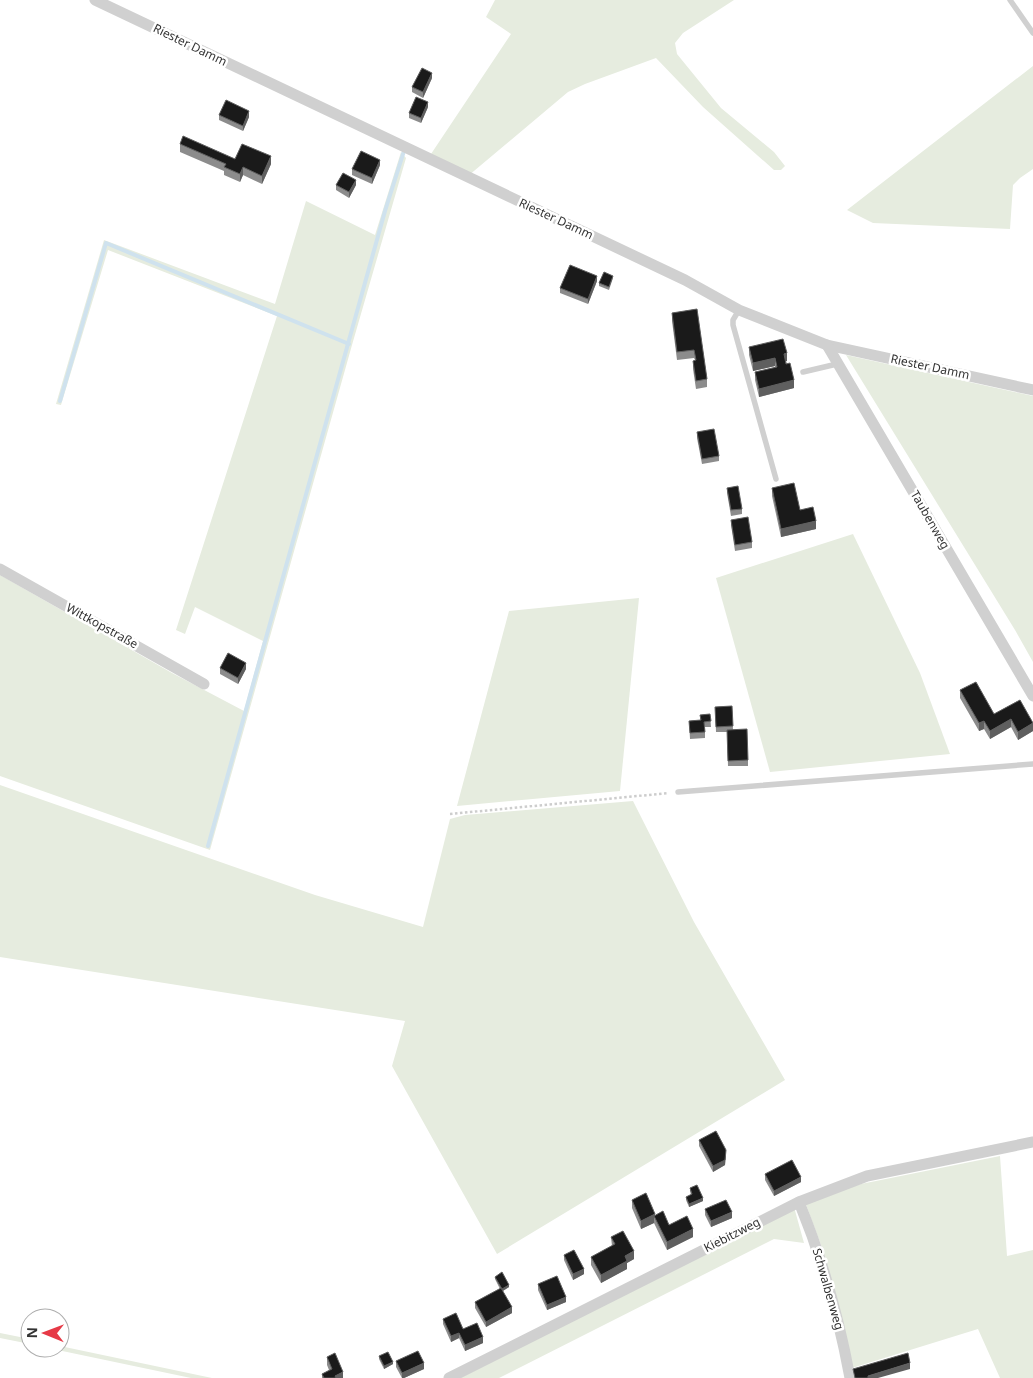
<svg xmlns="http://www.w3.org/2000/svg" width="1033" height="1378" viewBox="0 0 1033 1378" font-family="'Noto Sans',sans-serif">
	<rect width="100%" height="100%" fill="#fff"/>
	<!-- green -->
	<g fill="#e6ecdf">
		<polygon points="495,0 734,0 683,33 675,43 677,54 721,108 774,152 785,166 781,170 774,170 703,107 656,58 585,84 568,92 468,176 429,157 511,34 486,17"/>
		<polygon points="1033,66 1033,169 1020,178 1013,185 1010,229 873,223 847,210"/>
		<polygon points="401,152 406,158 352,345 210,850 0,776 0,575 172,673 244,711 263,641 195,607 185,634 176,630 277,316 108,250 61,405 56,404 104,240 275,304 306,201 375,235"/>
		<polygon points="846,355 1033,396 1033,662 1015,630"/>
		<polygon points="853,534 920,673 950,754 770,772 716,578"/>
		<polygon points="639,598 620,791 457,806 509,611"/>
		<polygon points="0,785 315,895 423,927 450,819 465,815 633,801 694,922 785,1080 497,1254 392,1066 405,1021 0,957"/>
		<polygon points="1000,1156 1007,1256 1033,1250 1033,1378 1000,1378 978,1329 852,1368 821,1245 805,1202 861,1184"/>
		<polygon points="794,1207 804,1243 774,1239 499,1378 460,1378"/>
		<polygon points="0,1333 30,1339 30,1344 0,1338"/>
		<polygon points="60,1346 212,1378 191,1378 48,1348 60,1348"/>
	</g>
	<g fill="none" stroke-linecap="round" stroke-linejoin="round">
		<!-- stream -->
		<g stroke="#cfe2ee" stroke-width="4">
			<polyline points="60,401 106,243 349,344"/>
			<polyline points="208,846 385,211 404,151"/>
		</g>
		<!-- path -->
		<polyline stroke="#cdcdcd" stroke-width="2.5" stroke-dasharray="2.5 2.5" stroke-linecap="butt" points="450,814 669,793"/>
		<!-- lane -->
		<g stroke="#d0d0d0" stroke-width="5.5">
			<polyline points="1010,0 1033,33"/>
			<polyline points="739,310 733,320 733,325 776,479"/>
			<polyline points="803,372 837,364"/>
			<polyline points="678,792 1033,764"/>
		</g>
		<!-- street -->
		<g stroke="#d0d0d0" stroke-width="11">
			<polyline points="95,0 685,280 739,310 827,345 1033,390"/>
			<polyline points="827,345 1033,696"/>
			<polyline points="0,569 204,684"/>
			<path d="M799,1202C822,1258 839,1318 850,1378"/>
			<polyline points="449,1378 799,1202 867,1176 1033,1142"/>
		</g>
	</g>
	<!-- wall -->
	<g fill="#8c8c8c">
		<polygon points="432,78 423,98 412,92 412,87"/>
		<polygon points="428,107 421,123 409,118 409,113"/>
		<polygon points="219,115 249,117 243,131 219,120"/>
		<polygon points="180,144 235,159 271,164 262,184 243,175 240,182 224,175 224,171 180,152"/>
		<polygon points="380,165 372,184 352,175 352,169"/>
		<polygon points="336,185 356,185 349,198 336,190"/>
		<polygon points="613,278 609,290 599,286 599,283"/>
		<polygon points="597,281 588,304 560,293 560,288"/>
		<polygon points="697,309 707,379 707,387 696,389 693,369 693,361 695,360 694,358 677,360 672,321 672,313"/>
		<polygon points="749,347 787,361 786,361 794,388 759,397 755,380 755,372 775,367 775,366 753,371 749,355"/>
		<polygon points="697,432 719,456 719,461 702,464 697,438"/>
		<polygon points="727,488 742,509 742,514 731,516 727,493"/>
		<polygon points="772,488 800,510 816,529 781,537 772,496"/>
		<polygon points="731,520 752,542 752,548 735,551 731,525"/>
		<polygon points="220,668 246,669 238,684 220,674"/>
		<polygon points="960,690 994,714 1020,700 1033,731 1018,740 1011,727 990,739 984,729 979,731 960,698"/>
		<polygon points="732,706 733,730 748,760 748,766 728,766 727,732 716,732 715,707"/>
		<polygon points="710,714 711,727 705,727 705,738 690,739 689,721 700,720 700,715"/>
		<polygon points="699,1140 726,1155 725,1165 713,1172 699,1146"/>
		<polygon points="765,1174 801,1182 774,1196 765,1180"/>
		<polygon points="690,1188 703,1201 689,1207 686,1200 686,1197 691,1195 690,1191"/>
		<polygon points="632,1200 669,1225 693,1237 667,1250 654,1223 641,1229 632,1208"/>
		<polygon points="705,1209 732,1218 711,1227 705,1215"/>
		<polygon points="611,1237 634,1259 627,1263 627,1269 601,1283 591,1265 591,1257 612,1246"/>
		<polygon points="564,1255 584,1274 573,1280 564,1260"/>
		<polygon points="495,1277 509,1287 503,1291 512,1313 486,1327 475,1308 475,1302 500,1289 495,1279"/>
		<polygon points="538,1284 566,1302 547,1310 538,1290"/>
		<polygon points="443,1319 463,1329 483,1343 465,1351 459,1338 451,1342 443,1324"/>
		<polygon points="379,1356 393,1364 384,1369 379,1359"/>
		<polygon points="327,1357 343,1378 322,1378 322,1374 329,1370 327,1365"/>
		<polygon points="396,1361 424,1369 404,1378 402,1378 396,1367"/>
	</g>
	<!-- shaded-wall -->
	<g fill="#5f5f5f">
		<polygon points="432,73 432,78 423,98 423,92"/>
		<polygon points="428,102 428,107 421,123 421,118"/>
		<polygon points="249,111 249,117 243,131 243,126"/>
		<polygon points="271,156 271,164 262,184 262,176"/>
		<polygon points="380,160 380,165 372,184 372,178"/>
		<polygon points="243,167 243,175 240,182 240,174"/>
		<polygon points="356,180 356,185 349,198 349,192"/>
		<polygon points="597,276 597,281 588,304 588,299"/>
		<polygon points="787,353 787,361 784,362 784,354"/>
		<polygon points="775,358 775,366 753,371 753,363"/>
		<polygon points="794,380 794,388 759,397 759,389"/>
		<polygon points="816,521 816,529 781,537 781,529"/>
		<polygon points="246,663 246,669 238,684 238,678"/>
		<polygon points="1011,719 1011,727 990,739 990,731"/>
		<polygon points="984,721 984,729 979,731 979,723"/>
		<polygon points="1033,723 1033,731 1018,740 1018,732"/>
		<polygon points="726,1150 725,1165 713,1172 713,1166"/>
		<polygon points="801,1177 801,1182 774,1196 774,1191"/>
		<polygon points="703,1198 703,1201 689,1207 689,1204"/>
		<polygon points="732,1212 732,1218 711,1227 711,1221"/>
		<polygon points="655,1214 655,1218 654,1216 654,1223 641,1229 641,1221"/>
		<polygon points="693,1229 693,1237 667,1250 667,1242"/>
		<polygon points="634,1251 634,1259 627,1263 627,1269 601,1283 601,1275 625,1256"/>
		<polygon points="584,1269 584,1274 573,1280 573,1274"/>
		<polygon points="509,1285 509,1287 501,1292 501,1289"/>
		<polygon points="566,1297 566,1302 547,1310 547,1305"/>
		<polygon points="512,1307 512,1313 486,1327 486,1322"/>
		<polygon points="459,1333 459,1338 451,1342 451,1336"/>
		<polygon points="483,1337 483,1343 465,1351 465,1345"/>
		<polygon points="393,1362 393,1364 384,1369 384,1366"/>
		<polygon points="424,1363 424,1369 404,1378 402,1378 402,1373"/>
		<polygon points="910,1363 910,1369 878,1378 868,1378 868,1376"/>
		<polygon points="343,1372 343,1378 335,1378 335,1376"/>
	</g>
	<!-- building -->
	<g fill="#1a1a1a" stroke="#5f5f5f">
		<polygon points="422,68 432,73 423,92 412,87"/>
		<polygon points="416,97 428,102 421,118 409,113"/>
		<polygon points="226,100 249,111 243,126 219,115"/>
		<polygon points="183,136 235,159 242,144 271,156 262,176 243,167 240,174 224,167 226,164 180,144"/>
		<polygon points="361,151 380,160 372,178 352,169"/>
		<polygon points="343,173 356,180 349,192 336,185"/>
		<polygon points="570,265 597,276 588,299 560,288"/>
		<polygon points="604,272 613,276 609,287 599,283"/>
		<polygon points="697,309 707,379 696,381 693,361 696,360 694,350 677,352 672,313"/>
		<polygon points="783,339 787,353 784,354 786,364 790,363 794,380 759,389 755,372 777,367 775,358 753,363 749,347"/>
		<polygon points="714,429 719,456 702,459 697,432"/>
		<polygon points="794,483 800,510 813,507 816,521 781,529 772,488"/>
		<polygon points="738,486 742,509 731,510 727,488"/>
		<polygon points="748,517 752,542 735,545 731,520"/>
		<polygon points="228,653 246,663 238,678 220,668"/>
		<polygon points="976,682 994,714 1020,700 1033,723 1018,732 1011,719 990,731 984,721 979,723 960,690"/>
		<polygon points="732,706 733,726 716,727 715,707"/>
		<polygon points="710,714 711,721 704,722 705,732 690,733 689,721 701,720 700,715"/>
		<polygon points="747,729 748,760 728,761 727,730"/>
		<polygon points="716,1131 726,1150 725,1160 713,1166 699,1140"/>
		<polygon points="792,1160 801,1177 774,1191 765,1174"/>
		<polygon points="697,1185 703,1198 689,1204 686,1197 692,1194 690,1188"/>
		<polygon points="646,1193 655,1214 641,1221 632,1200"/>
		<polygon points="726,1200 732,1212 711,1221 705,1209"/>
		<polygon points="663,1211 669,1225 687,1216 693,1229 667,1242 654,1216"/>
		<polygon points="623,1231 634,1251 625,1256 627,1261 601,1275 591,1257 615,1244 611,1237"/>
		<polygon points="574,1250 584,1269 573,1274 564,1255"/>
		<polygon points="502,1272 509,1285 502,1289 495,1277"/>
		<polygon points="557,1276 566,1297 547,1305 538,1284"/>
		<polygon points="501,1288 512,1307 486,1322 475,1302"/>
		<polygon points="456,1313 463,1329 477,1323 483,1337 465,1345 459,1333 451,1336 443,1319"/>
		<polygon points="418,1351 424,1363 402,1373 396,1361"/>
		<polygon points="388,1352 393,1362 384,1366 379,1356"/>
		<polygon points="335,1353 343,1372 335,1376 336,1378 324,1378 322,1374 332,1369 327,1357"/>
		<polygon points="908,1353 910,1363 868,1376 868,1378 855,1378 853,1369"/>
	</g>
	<g text-anchor="middle" stroke-width="5" stroke-linejoin="round" paint-order="stroke">
		<!-- street labels -->
		<g font-size="12" fill="#333" stroke="#fff">
			<text transform="translate(190 45) rotate(26)" y="4">Riester Damm</text>
			<text transform="translate(556 219) rotate(25)" y="4">Riester Damm</text>
			<text transform="translate(930 367) rotate(12)" y="4">Riester Damm</text>
			<text transform="translate(930 520) rotate(60)" y="4">Taubenweg</text>
			<text transform="translate(102 626) rotate(29)" y="4">Wittkopstraße</text>
			<text transform="translate(732 1235) rotate(-27)" y="4">Kiebitzweg</text>
			<text transform="translate(828 1289) rotate(74)" y="4">Schwalbenweg</text>
		</g>
	</g>
	<!-- north arrow -->
	<g transform="translate(45 1333) rotate(271)"><circle r="24" fill="#ffffff" stroke="#adadad"/>
	<path d="M0-4L9 19L0 12L-9 19Z" fill="#e63946"/>
	<text y="-8" font-size="14" font-weight="bold" text-anchor="middle" fill="#333333">N</text>
	</g>
</svg>
